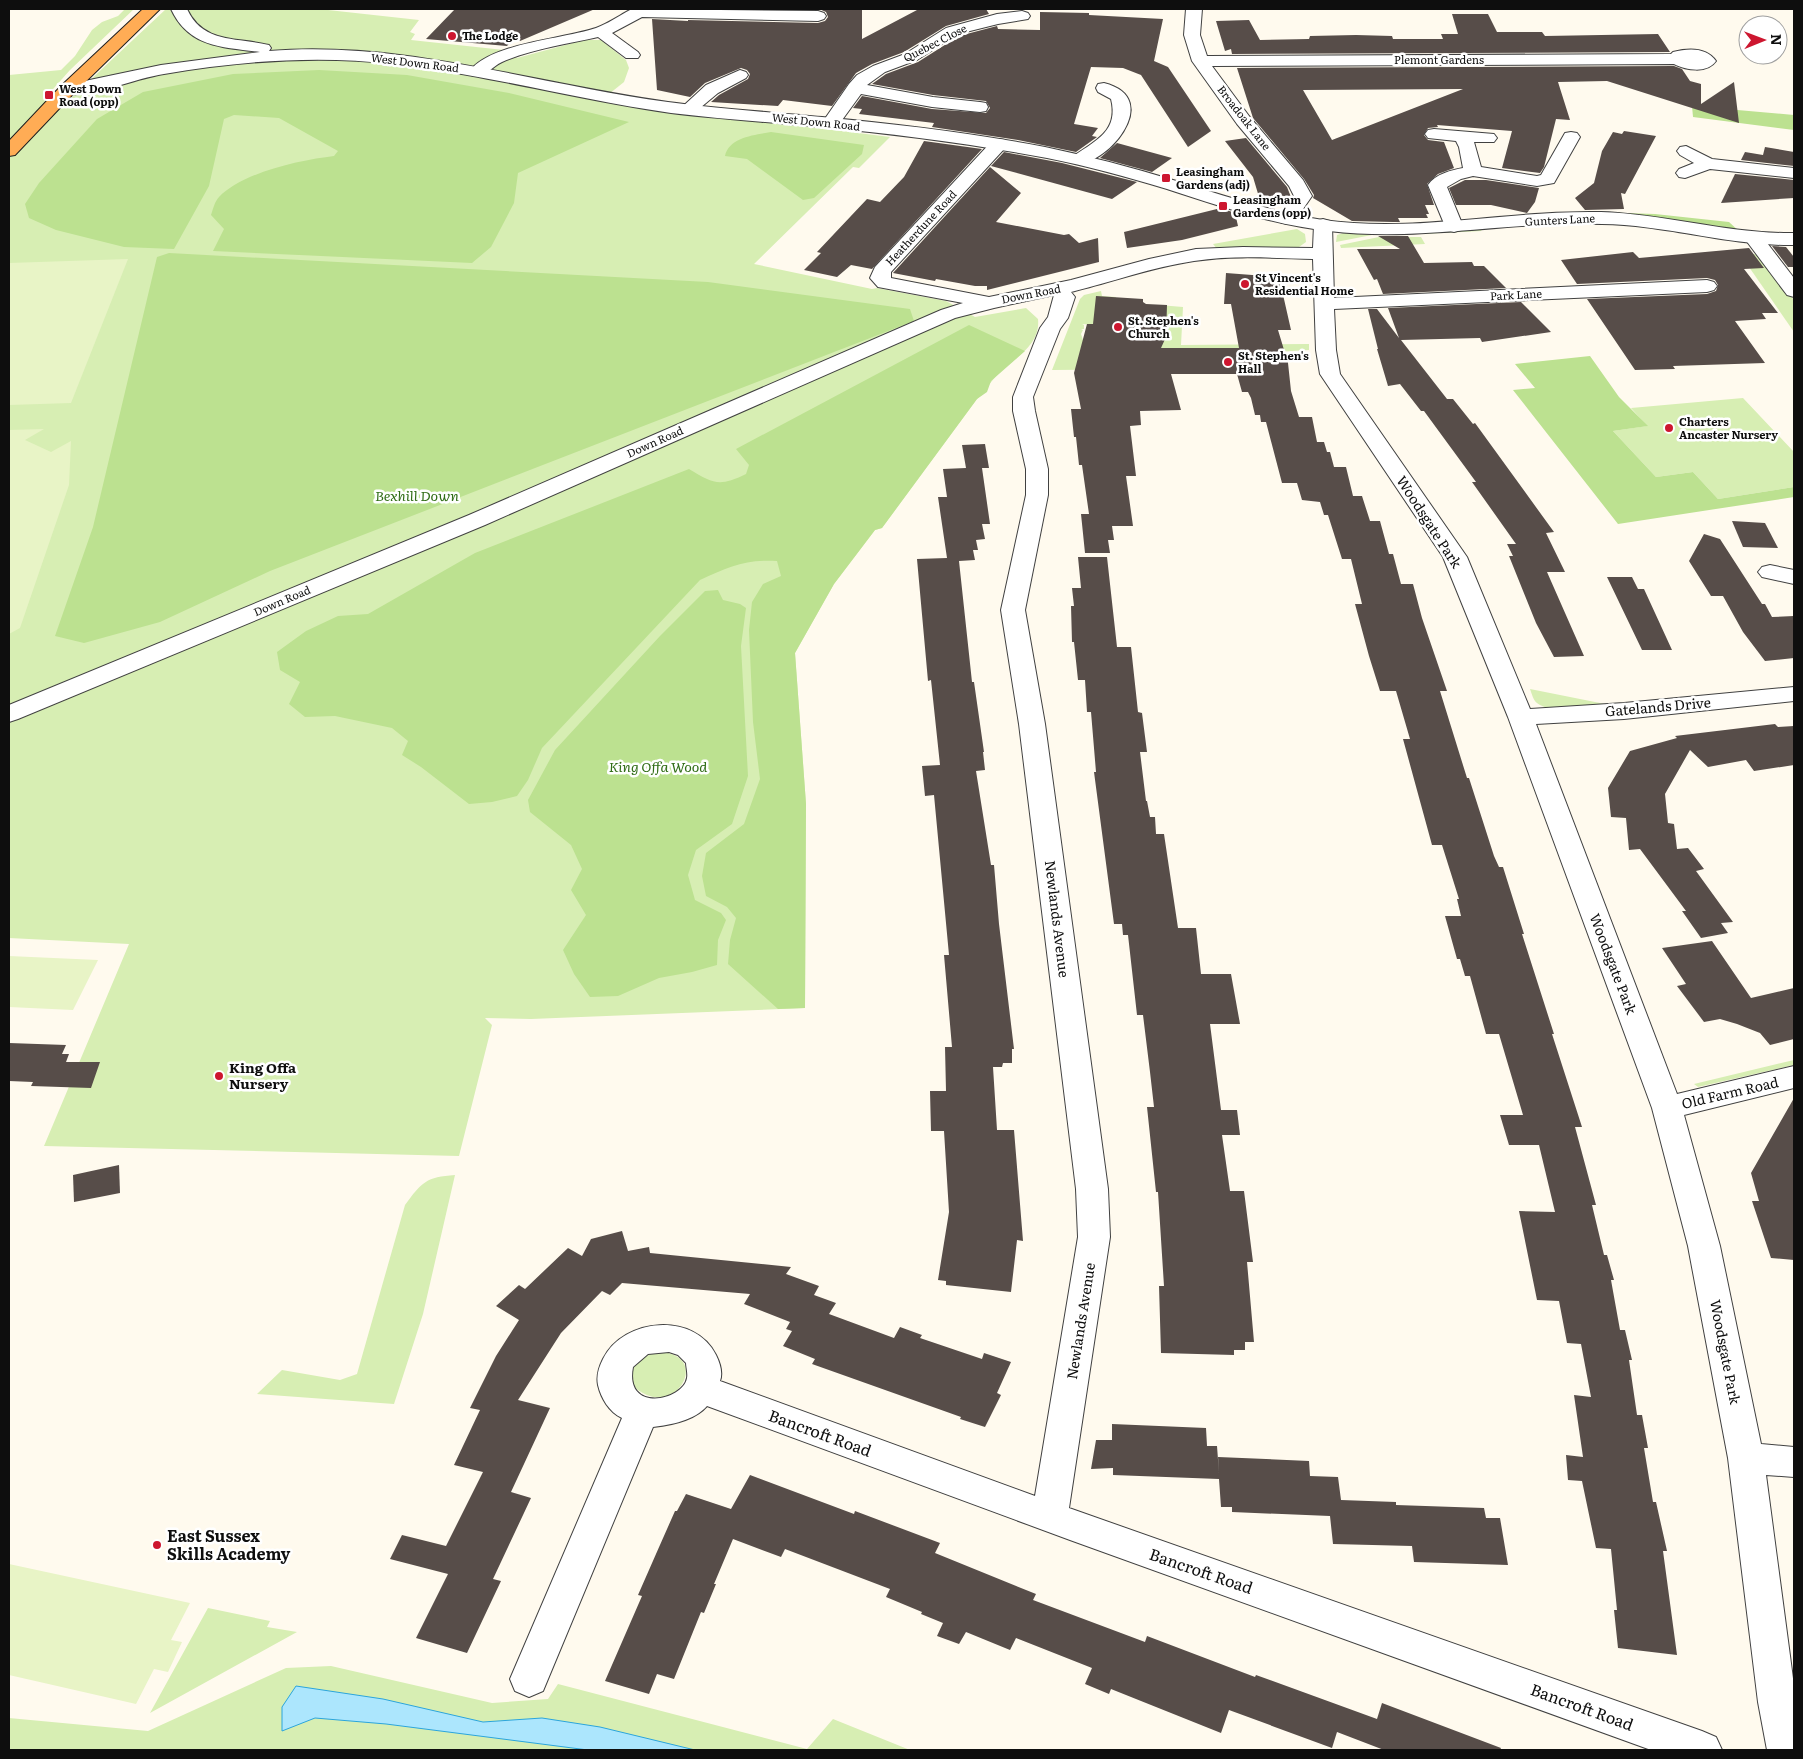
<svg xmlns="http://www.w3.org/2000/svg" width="1803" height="1759" viewBox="0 0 1803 1759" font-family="Literata,serif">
	<rect width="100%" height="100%" fill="#fffaee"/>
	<!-- green -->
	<g fill="#d7eeb3">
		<path d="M125,9H134L70,70L46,97L71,98L166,9H319L419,20L410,32L415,34L411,40L504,50L517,58L584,40H601L626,60L629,68L624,82L604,98L651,107L890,137L859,168L853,167L754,264L872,289L877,288L946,301L975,317L1026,308L1038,319C1041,349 1008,360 992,381C985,389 987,391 977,399L882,528L875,530L834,584L795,653L806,804L805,1008L531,1019L485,1018L492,1025L459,1156L44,1146L129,944L9,938V164L10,162H9V75L61,70L75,56L92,30L102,22L118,16Z"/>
		<polygon points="1297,229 1305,234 1306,242 1299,247 1217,249 1213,244"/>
		<polygon points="1479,229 1482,231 1422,234 1377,234 1336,242 1337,235 1347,232"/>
		<polygon points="1379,237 1421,237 1425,244 1341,248 1340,245"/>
		<polygon points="1740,254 1755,254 1794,300 1794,332"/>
		<polygon points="1101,291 1102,296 1116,297 1116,301 1096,325 1082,324 1084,325 1084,329 1081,329 1083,330 1081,334 1083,340 1159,305 1183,307 1181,345 1309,344 1309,350 1223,355 1221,348 1203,348 1169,369 1052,370 1080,299 1084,295"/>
		<polygon points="1743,398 1794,452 1794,487 1718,499 1693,472 1656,477 1613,431 1647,426 1631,408"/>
		<path d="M1530,689L1605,704C1586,706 1554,716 1537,703C1533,700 1532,694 1530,689Z"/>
		<polygon points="1794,1060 1794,1065 1698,1087 1694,1084"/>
		<path d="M455,1175L423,1314L394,1404L257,1394L282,1370L340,1380L357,1374L405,1205C422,1182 426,1177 455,1175Z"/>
		<path d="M652,1353C657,1353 663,1352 668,1353C709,1362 672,1423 632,1385C631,1366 635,1362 652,1353Z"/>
		<polygon points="208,1608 270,1621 267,1627 297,1632 150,1713"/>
		<polygon points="331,1666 492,1703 548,1699 558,1684 807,1749 833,1719 910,1750 9,1750 9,1718 148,1731 286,1668"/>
	</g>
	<!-- forest -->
	<g fill="#bce190">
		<path d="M319,70L407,75L509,93L629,122L518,173L514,203L491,247L472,263L213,251L224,229L211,215C213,209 215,201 219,197C243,172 301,160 334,156L338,151L279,118L234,115L224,119L209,186L174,249L124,247L56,230L29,218L25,204L39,183L97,119L143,92L233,74Z"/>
		<polygon points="1692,106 1794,115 1794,130 1693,117"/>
		<path d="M771,132L864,145L862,154L814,198L803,200L747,159L725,156C729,137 755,135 771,132Z"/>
		<polygon points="1595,212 1655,214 1729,222 1741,233"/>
		<polygon points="169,253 708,282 910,309 914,321 270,571 160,622 84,643 55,636 93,527 157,257"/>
		<path d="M969,325L1025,351L991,381L987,392L977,399L882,528L875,530L834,584L795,653L806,804L805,1008L778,1009L728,964L730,940L736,918L727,907L706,896L702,876L706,853L744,824L760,779L753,722L749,630L752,602L763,584L781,576L777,561C746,559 728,567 700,580L542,748L528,780L517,796L492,802L469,804L421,767L402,755L408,741L392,728L335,716L305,717L289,704L300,682L280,670L277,652L306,631L338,616L368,614L475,553L689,469C714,484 719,487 746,474L749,465L736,449Z"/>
		<polygon points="1590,356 1619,397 1648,426 1613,431 1656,477 1693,472 1718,499 1794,487 1794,497 1618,524 1513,390 1535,388 1515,364"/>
		<polygon points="718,590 723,600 740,604 746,608 741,646 748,776 732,824 696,850 688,875 695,900 721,913 726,920 718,940 717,965 692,972 659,978 618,996 590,997 574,974 563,950 586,915 571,890 582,869 571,845 530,812 528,800 555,750 660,636 705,591"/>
	</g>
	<!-- pitch -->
	<g fill="#e8f4c6">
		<polygon points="128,259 71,403 9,405 9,263"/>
		<polygon points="44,429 25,440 51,452 71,441 69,485 20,628 9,634 9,430"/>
		<polygon points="9,956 98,960 73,1010 9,1007"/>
		<polygon points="9,1564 190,1603 171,1640 182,1642 168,1672 154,1669 136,1704 9,1675"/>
	</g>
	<!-- water -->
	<polygon fill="#ace6fd" stroke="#2ba5dc" points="296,1686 383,1699 483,1722 542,1718 600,1727 695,1750 588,1750 386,1724 315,1718 282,1731 282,1707"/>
	<!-- building -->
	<g fill="#574d49" fill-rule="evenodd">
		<polygon points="455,9 595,9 520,41 514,38 507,46 426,39"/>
		<polygon points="783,9 862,9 862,39 917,10 986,9 989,14 946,26 904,52 872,64 856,73 832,106 783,100 778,106 711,102 719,95 748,79 750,74 747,70 741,68 705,83 690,97 657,90 652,19 688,21 688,20 818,23 825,21 828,17 826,12 819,9"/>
		<polygon points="1040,12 1089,13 1089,15 1163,19 1154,61 1168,67 1211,131 1188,147 1141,75 1123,68 1091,67 1074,124 1098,128 1092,136 1097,137 1076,152 1018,140 932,127 934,123 859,114 862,109 853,108 862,96 932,109 986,113 990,108 986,101 933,95 872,84 886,74 918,62 959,36 997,26 998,29 1040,30"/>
		<polygon points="1452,14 1488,14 1497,32 1542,32 1545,36 1658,34 1670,52 1232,54 1231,49 1225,51 1216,21 1249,20 1260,40 1309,39 1310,36 1356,35 1392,36 1393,39 1443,39 1441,34 1458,34"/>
		<path d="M1674,66L1682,69L1690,81L1701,84V104L1734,82L1739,123L1607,81L1558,82L1570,120L1556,119L1544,167L1540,173L1502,168L1512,131L1437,125L1438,127L1428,128L1424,135L1428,140L1444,142L1454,168L1438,174L1427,184L1434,205H1425L1429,214H1426L1428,218H1398L1400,222H1393L1352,221L1313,198L1314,195L1304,179L1253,118L1237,68ZM1463,89L1332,140L1303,90Z"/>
		<polygon points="1624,131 1656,136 1625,194 1621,193 1624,209 1585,210 1575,198 1594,183 1602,151 1613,132 1622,134"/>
		<polygon points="1246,138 1287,187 1291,197 1259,197 1253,177 1225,141"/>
		<polygon points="924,141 982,149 872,269 851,265 837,277 804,270 821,253 817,252 867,199 880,202 904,177"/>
		<polygon points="1117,143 1172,158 1152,172 1100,158"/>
		<polygon points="1765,147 1794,152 1794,166 1741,160 1745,152 1763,155"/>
		<polygon points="1004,152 1062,163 1137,182 1112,199 991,166"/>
		<polygon points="990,167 1021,193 996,222 1064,235 1069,234 1079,243 1098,238 1099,262 987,290 987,286 975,286 936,279 935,281 893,273"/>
		<polygon points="1735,174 1794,180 1794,198 1721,203"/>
		<polygon points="1465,180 1486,180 1539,188 1535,202 1527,213 1491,205 1456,205 1449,188"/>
		<polygon points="1221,208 1235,213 1238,226 1182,240 1127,248 1124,232"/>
		<polygon points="1378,236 1408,236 1424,263 1472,262 1474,266 1484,266 1506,288 1383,294 1377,279 1374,280 1357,249 1400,249"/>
		<polygon points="1772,246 1786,247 1794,257 1794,267 1788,267"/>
		<polygon points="1749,248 1764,268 1744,269 1778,313 1762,313 1766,319 1735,321 1765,363 1673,366 1675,369 1635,370 1587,299 1707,294 1716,291 1718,285 1715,280 1707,278 1577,284 1561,260 1633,252 1639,258"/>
		<polygon points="1226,273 1279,277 1291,330 1278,330 1288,363 1291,391 1299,417 1312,417 1317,442 1324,442 1327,452 1330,452 1334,467 1346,467 1353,496 1362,496 1370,521 1380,521 1389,554 1393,554 1401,584 1413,584 1422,618 1447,691 1440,691 1467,778 1469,778 1494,856 1499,867 1503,867 1524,934 1522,934 1554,1034 1552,1034 1582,1127 1575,1127 1596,1205 1592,1205 1604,1255 1607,1255 1614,1280 1611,1280 1620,1330 1625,1330 1632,1360 1629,1360 1637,1415 1642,1415 1648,1448 1644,1448 1653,1502 1656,1502 1667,1551 1663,1551 1677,1655 1618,1648 1614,1610 1617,1610 1611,1549 1596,1548 1582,1481 1568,1480 1566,1455 1583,1457 1574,1395 1591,1397 1581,1344 1567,1343 1559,1301 1537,1300 1519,1211 1555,1212 1539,1145 1509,1145 1500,1115 1523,1115 1499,1034 1486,1034 1470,976 1465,976 1460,959 1457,959 1445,916 1461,916 1457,899 1459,899 1442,845 1432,845 1403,739 1410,739 1396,691 1380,691 1369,656 1355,604 1362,604 1351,559 1342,559 1328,515 1324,515 1320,502 1302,500 1297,483 1282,483 1266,422 1261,422 1260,415 1255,415 1251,398 1248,392 1242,392 1237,374 1171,374 1181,410 1140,411 1141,425 1130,426 1136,476 1126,476 1133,526 1112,526 1114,540 1108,540 1110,553 1085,553 1081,514 1089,514 1082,465 1079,465 1076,437 1074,437 1071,409 1081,409 1074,373 1087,324 1093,324 1096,296 1143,299 1143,302 1146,304 1167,305 1166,337 1161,348 1239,348 1231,304 1224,304"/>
		<polygon points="1521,302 1551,332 1482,342 1480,338 1401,340 1447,399 1453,399 1473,424 1475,423 1554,532 1546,533 1565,572 1547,572 1584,656 1554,657 1536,623 1509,556 1513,556 1507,544 1516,544 1472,482 1476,482 1424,411 1421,411 1400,384 1388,386 1377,349 1378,349 1368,309 1377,309 1399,338 1388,308"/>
		<polygon points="985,444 989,468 982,468 990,524 982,524 985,539 976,540 978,550 973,550 975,560 959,561 972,682 974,682 984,752 983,752 985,770 976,771 991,865 994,865 999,924 1014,1049 1012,1049 1012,1063 1003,1063 1002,1067 993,1067 997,1130 1014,1130 1023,1241 1017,1240 1011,1292 946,1285 946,1281 938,1280 949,1212 944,1131 931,1131 930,1091 946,1091 945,1047 952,1047 944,955 949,955 934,795 925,796 922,766 940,765 931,680 928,681 917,559 947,558 938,497 947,497 943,469 966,468 962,445"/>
		<polygon points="1732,521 1765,523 1778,548 1743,547"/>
		<polygon points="1704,534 1720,539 1762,604 1765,604 1772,617 1794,616 1794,658 1765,661 1743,632 1723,596 1711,596 1689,561"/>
		<polygon points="1078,557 1107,557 1117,647 1131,647 1138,712 1142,713 1147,752 1140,752 1146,801 1147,801 1150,817 1155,817 1156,834 1164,834 1178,928 1196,928 1201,974 1231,974 1240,1024 1210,1024 1221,1110 1237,1110 1240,1135 1222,1135 1230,1191 1244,1191 1253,1262 1247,1262 1254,1342 1245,1342 1245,1350 1234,1350 1234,1355 1161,1353 1159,1286 1164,1286 1158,1192 1156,1192 1147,1107 1154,1107 1150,1072 1143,1015 1137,1015 1128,935 1123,935 1122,924 1114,924 1094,772 1096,772 1091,712 1087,712 1085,680 1078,680 1074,642 1072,642 1071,606 1074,606 1072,588 1081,588"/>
		<polygon points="1607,577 1632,577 1638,589 1644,589 1672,650 1642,650"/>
		<polygon points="1775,724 1778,727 1794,726 1794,765 1754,771 1746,760 1708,767 1690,750 1665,794 1668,823 1674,824 1677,849 1688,848 1704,869 1696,871 1733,922 1721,923 1728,933 1701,938 1682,911 1686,911 1640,849 1629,850 1626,818 1611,817 1608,788 1630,751 1677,738 1675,736"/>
		<polygon points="1712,941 1751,998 1794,988 1794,1039 1770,1045 1760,1033 1737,1024 1720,1019 1704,1022 1677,986 1686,984 1662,948"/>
		<polygon points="9,1043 66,1045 62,1054 69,1054 66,1062 100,1062 91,1088 31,1086 33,1082 9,1081"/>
		<polygon points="1794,1098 1794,1260 1771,1258 1752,1201 1759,1201 1751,1173"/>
		<polygon points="119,1165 120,1193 74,1202 73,1175"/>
		<polygon points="622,1231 628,1251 649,1247 650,1253 791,1267 786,1274 819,1286 814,1295 836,1303 829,1314 894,1338 900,1327 922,1335 920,1338 982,1359 984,1353 1011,1362 997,1393 1001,1395 985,1427 960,1419 961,1417 812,1364 815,1359 783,1346 792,1331 786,1329 790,1322 744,1304 750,1294 622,1283 610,1295 602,1291 561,1333 518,1400 550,1408 511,1492 531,1498 493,1579 501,1581 467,1653 416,1638 448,1574 390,1559 402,1535 446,1546 483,1472 454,1465 480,1410 470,1408 496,1356 519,1320 496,1306 519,1285 525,1289 568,1248 582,1256 591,1239"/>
		<polygon points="1112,1424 1206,1428 1207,1446 1217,1446 1219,1473 1218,1457 1309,1461 1310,1476 1338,1477 1341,1500 1396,1502 1396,1505 1484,1508 1486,1518 1500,1518 1508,1565 1414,1562 1412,1546 1333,1544 1330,1516 1232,1512 1232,1507 1221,1507 1219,1479 1113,1475 1113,1468 1091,1469 1096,1440 1112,1440"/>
		<polygon points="750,1475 854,1514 855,1511 940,1543 935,1553 1036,1594 1033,1600 1145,1642 1147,1636 1255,1677 1256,1675 1377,1719 1382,1703 1501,1748 1500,1750 1384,1750 1337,1732 1332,1748 1229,1710 1221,1733 1111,1689 1109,1694 1085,1684 1092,1668 1016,1638 1010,1650 966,1632 959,1644 937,1636 943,1623 921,1614 922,1612 886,1597 890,1589 785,1549 781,1557 733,1539 714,1584 716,1584 704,1613 701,1612 674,1679 657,1674 649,1694 605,1681 642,1596 638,1595 656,1554 675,1511 677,1511 686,1494 731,1509"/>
	</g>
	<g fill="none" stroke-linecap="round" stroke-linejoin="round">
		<!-- minor casing -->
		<g stroke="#414141" stroke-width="2">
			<g id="minor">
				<path d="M629,9L818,11L824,13L826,16L824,19L818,21L642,17L612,33L638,52L640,55L638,58H626L598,37C567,44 532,49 502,62C491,67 485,79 471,75L469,72C489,43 564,39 596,28C607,24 619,16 630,10Z"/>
				<path d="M1186,9H1202L1200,35L1207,56L1671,54L1673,52C1689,48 1706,47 1716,61C1707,74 1686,70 1674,64L1212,66L1249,116L1303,180L1312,196L1294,222L1287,224L1280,222L1278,218L1294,196L1289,186L1237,124L1192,61L1184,35Z"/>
				<polygon points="1022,11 1028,13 1030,16 1028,19 998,24 958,34 917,60 885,72 867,85 933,97 980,102 986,103 988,107 986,111 980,112 932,107 861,94 837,127 831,128 825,127 822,123 849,84 857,75 873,66 905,54 946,28 997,14"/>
				<polygon points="740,70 746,72 748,75 746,78 718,93 694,113 682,113 680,109 706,85"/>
				<path d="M1104,83C1167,99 1102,170 1075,163L1072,159L1075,155C1097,140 1119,130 1111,99L1098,92L1096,88L1098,84Z"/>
				<path d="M1434,129L1494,134L1497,138L1494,142H1474L1481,167L1537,176L1541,175L1565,133L1571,132L1577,133L1580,137L1554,183L1537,186L1473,176L1461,179L1447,187L1463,226L1461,230L1454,232L1447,230L1445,226L1428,185C1435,174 1452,170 1463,168L1459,147L1456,141L1428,138L1425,134L1428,130Z"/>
				<path d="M999,139L1005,140L1008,144L1005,148L891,272V278L989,297L1071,280L1149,259L1196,249L1243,247L1313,248L1314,225L1316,221L1323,219L1330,221L1332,225L1334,298L1707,280L1714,282L1717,286L1714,290L1707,292L1334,309L1336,350L1340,374L1467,557L1530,709L1624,703L1794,687V701L1624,719L1536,724L1677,1094L1794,1066V1088L1684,1115L1720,1246L1761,1444L1794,1447V1477L1766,1475L1794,1686V1750H1767L1758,1702L1728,1458L1688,1246L1652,1108L1508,717L1443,557L1320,374L1316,350L1313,259C1273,258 1233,255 1194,261C1152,267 1112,282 1071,292L1075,297L1068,318L1060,329L1033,397L1035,411L1048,469V495L1025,610L1045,724L1108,1189L1110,1237L1069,1508L1702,1731L1716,1737L1722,1750H1651L1070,1540L707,1406C695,1420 671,1425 653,1427L543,1691L529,1697L515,1691L510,1679L622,1418C609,1412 601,1398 598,1385C596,1375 599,1367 603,1359C624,1317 695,1312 716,1355C720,1363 723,1373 720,1381L1035,1496L1078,1237L1076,1189L1019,724L1001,610L1026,495V469L1013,411V397L1040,328L1048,317L1054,295L994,308L955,318L485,525L18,719L9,722V705L469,515L941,310L963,303L878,287L870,278L875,267L993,140ZM669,1352L678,1355L686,1363C686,1367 688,1373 687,1378C683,1401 624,1413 633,1367L648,1354Z"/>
				<polygon points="1686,146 1712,159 1794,168 1794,178 1710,169 1685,178 1679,177 1676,173 1679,169 1694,163 1680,155 1677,151 1680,147"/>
				<polygon points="1754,233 1761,235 1794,278 1794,297 1787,295 1745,239 1747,235"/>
				<polygon points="1770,565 1794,570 1794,584 1762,577 1758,572 1762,567"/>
			</g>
		</g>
		<!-- tertiary casing -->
		<g stroke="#414141" stroke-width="2">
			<path id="tertiary" d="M171,9H187C203,44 237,37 269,45L271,48L269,51C404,40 535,84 668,102C719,109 771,112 822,117C897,124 972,133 1045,147C1088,156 1131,167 1173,180C1222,195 1272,212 1323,220C1416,233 1508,210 1601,212C1666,214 1729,234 1794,233V245C1729,246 1667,225 1602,224C1510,221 1420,242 1329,231C1273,225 1220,206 1167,189C1127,177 1088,166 1047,158C972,144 896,134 820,127C770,122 720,119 671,113C577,100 486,74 393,64C316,55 240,61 164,74C132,79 93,98 61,94L59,90L61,86L161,65L260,52C223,47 189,48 171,9Z"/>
		</g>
		<!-- trunk casing -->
		<g stroke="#1f1f1f" stroke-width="2">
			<polygon id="trunk" points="143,9 160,9 73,94 15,155 9,156 9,141 61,86"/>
		</g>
		<!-- minor -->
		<use href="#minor" fill="#fff" fill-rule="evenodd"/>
		<!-- tertiary -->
		<use href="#tertiary" fill="#fff" fill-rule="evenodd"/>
		<!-- trunk -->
		<use href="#trunk" fill="#ffac55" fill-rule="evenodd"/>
	</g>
	<!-- markers -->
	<g fill="#cd162f" stroke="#fff" stroke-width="2">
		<circle cx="452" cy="36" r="5"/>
		<rect x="44" y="90" width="10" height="10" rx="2.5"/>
		<rect x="1161" y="173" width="10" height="10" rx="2.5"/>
		<rect x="1218" y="201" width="10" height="10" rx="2.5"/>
		<circle cx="1245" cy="284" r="5"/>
		<circle cx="1118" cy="327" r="5"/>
		<circle cx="1228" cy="362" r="5"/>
		<circle cx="1669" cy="428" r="5"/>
		<circle cx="219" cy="1076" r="5"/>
		<circle cx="157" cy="1545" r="5"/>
	</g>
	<g text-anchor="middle" stroke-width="5" stroke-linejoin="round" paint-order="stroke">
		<!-- far-poi labels -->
		<g font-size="11" font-weight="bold" fill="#0e0e0e" stroke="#fff" text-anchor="start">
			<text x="462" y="40">The Lodge</text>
			<text x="59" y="93">West Down<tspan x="59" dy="13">Road (opp)</tspan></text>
			<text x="1176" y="176">Leasingham<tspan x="1176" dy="13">Gardens (adj)</tspan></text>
			<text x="1233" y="204">Leasingham<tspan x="1233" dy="13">Gardens (opp)</tspan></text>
			<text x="1255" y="282">St Vincent's<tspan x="1255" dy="13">Residential Home</tspan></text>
			<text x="1128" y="325">St. Stephen's<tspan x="1128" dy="13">Church</tspan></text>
			<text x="1238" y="360">St. Stephen's<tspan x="1238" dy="13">Hall</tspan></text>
			<text x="1679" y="426">Charters<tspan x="1679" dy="13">Ancaster Nursery</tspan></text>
		</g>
		<!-- far-street labels -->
		<g font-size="11" fill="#0e0e0e" stroke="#fff">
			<text transform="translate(935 43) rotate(-27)" y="4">Quebec Close</text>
			<text x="1439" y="64">Plemont Gardens</text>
			<text transform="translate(415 63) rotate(7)" y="4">West Down Road</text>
			<text transform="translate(1244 118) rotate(52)" y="4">Broadoak Lane</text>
			<text transform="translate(816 122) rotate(6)" y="4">West Down Road</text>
			<text transform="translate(1560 220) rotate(-3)" y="4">Gunters Lane</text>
			<text transform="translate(921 228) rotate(-47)" y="4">Heatherdune Road</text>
			<text transform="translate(1031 294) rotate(-11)" y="4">Down Road</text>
			<text transform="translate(1516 295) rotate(-3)" y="4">Park Lane</text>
			<text transform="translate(655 442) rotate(-24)" y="4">Down Road</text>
			<text transform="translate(282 601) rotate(-23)" y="4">Down Road</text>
		</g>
		<!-- park labels -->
		<g font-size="14" font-style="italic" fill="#306d16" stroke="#fff">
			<text x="417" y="501">Bexhill Down</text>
			<text x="658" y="772">King Offa Wood</text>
		</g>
		<!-- street labels -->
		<g font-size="14" fill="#0e0e0e" stroke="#fff">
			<text transform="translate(1429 522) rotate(57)" y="5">Woodsgate Park</text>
			<text transform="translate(1658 707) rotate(-5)" y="5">Gatelands Drive</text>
			<text transform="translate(1057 919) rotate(83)" y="5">Newlands Avenue</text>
			<text transform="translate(1613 964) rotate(69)" y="5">Woodsgate Park</text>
			<text transform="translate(1730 1093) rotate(-13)" y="5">Old Farm Road</text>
			<text transform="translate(1081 1321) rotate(-81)" y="5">Newlands Avenue</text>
			<text transform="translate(1725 1352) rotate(79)" y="5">Woodsgate Park</text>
		</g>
		<!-- poi labels -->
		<g font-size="14" font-weight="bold" fill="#0e0e0e" stroke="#fff" text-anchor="start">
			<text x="229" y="1073">King Offa<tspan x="229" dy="16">Nursery</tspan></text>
		</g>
		<!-- near-street labels -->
		<g font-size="16" fill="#0e0e0e" stroke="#fff">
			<text transform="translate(820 1433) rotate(20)" y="6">Bancroft Road</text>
			<text transform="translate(1201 1571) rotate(19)" y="6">Bancroft Road</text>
			<text transform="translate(1582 1707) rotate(20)" y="6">Bancroft Road</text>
		</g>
		<!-- near-poi labels -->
		<g font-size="16" font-weight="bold" fill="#0e0e0e" stroke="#fff" text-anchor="start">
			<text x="167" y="1542">East Sussex<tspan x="167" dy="18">Skills Academy</tspan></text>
		</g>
	</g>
	<!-- border -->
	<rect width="1803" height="1759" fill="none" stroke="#0e0e0e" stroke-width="20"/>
	<!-- north arrow -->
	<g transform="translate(1763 40) rotate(89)"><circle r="24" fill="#ffffff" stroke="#9f9f9f"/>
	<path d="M0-4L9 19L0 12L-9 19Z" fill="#cd162f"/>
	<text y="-8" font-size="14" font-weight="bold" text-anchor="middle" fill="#0e0e0e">N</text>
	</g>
</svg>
